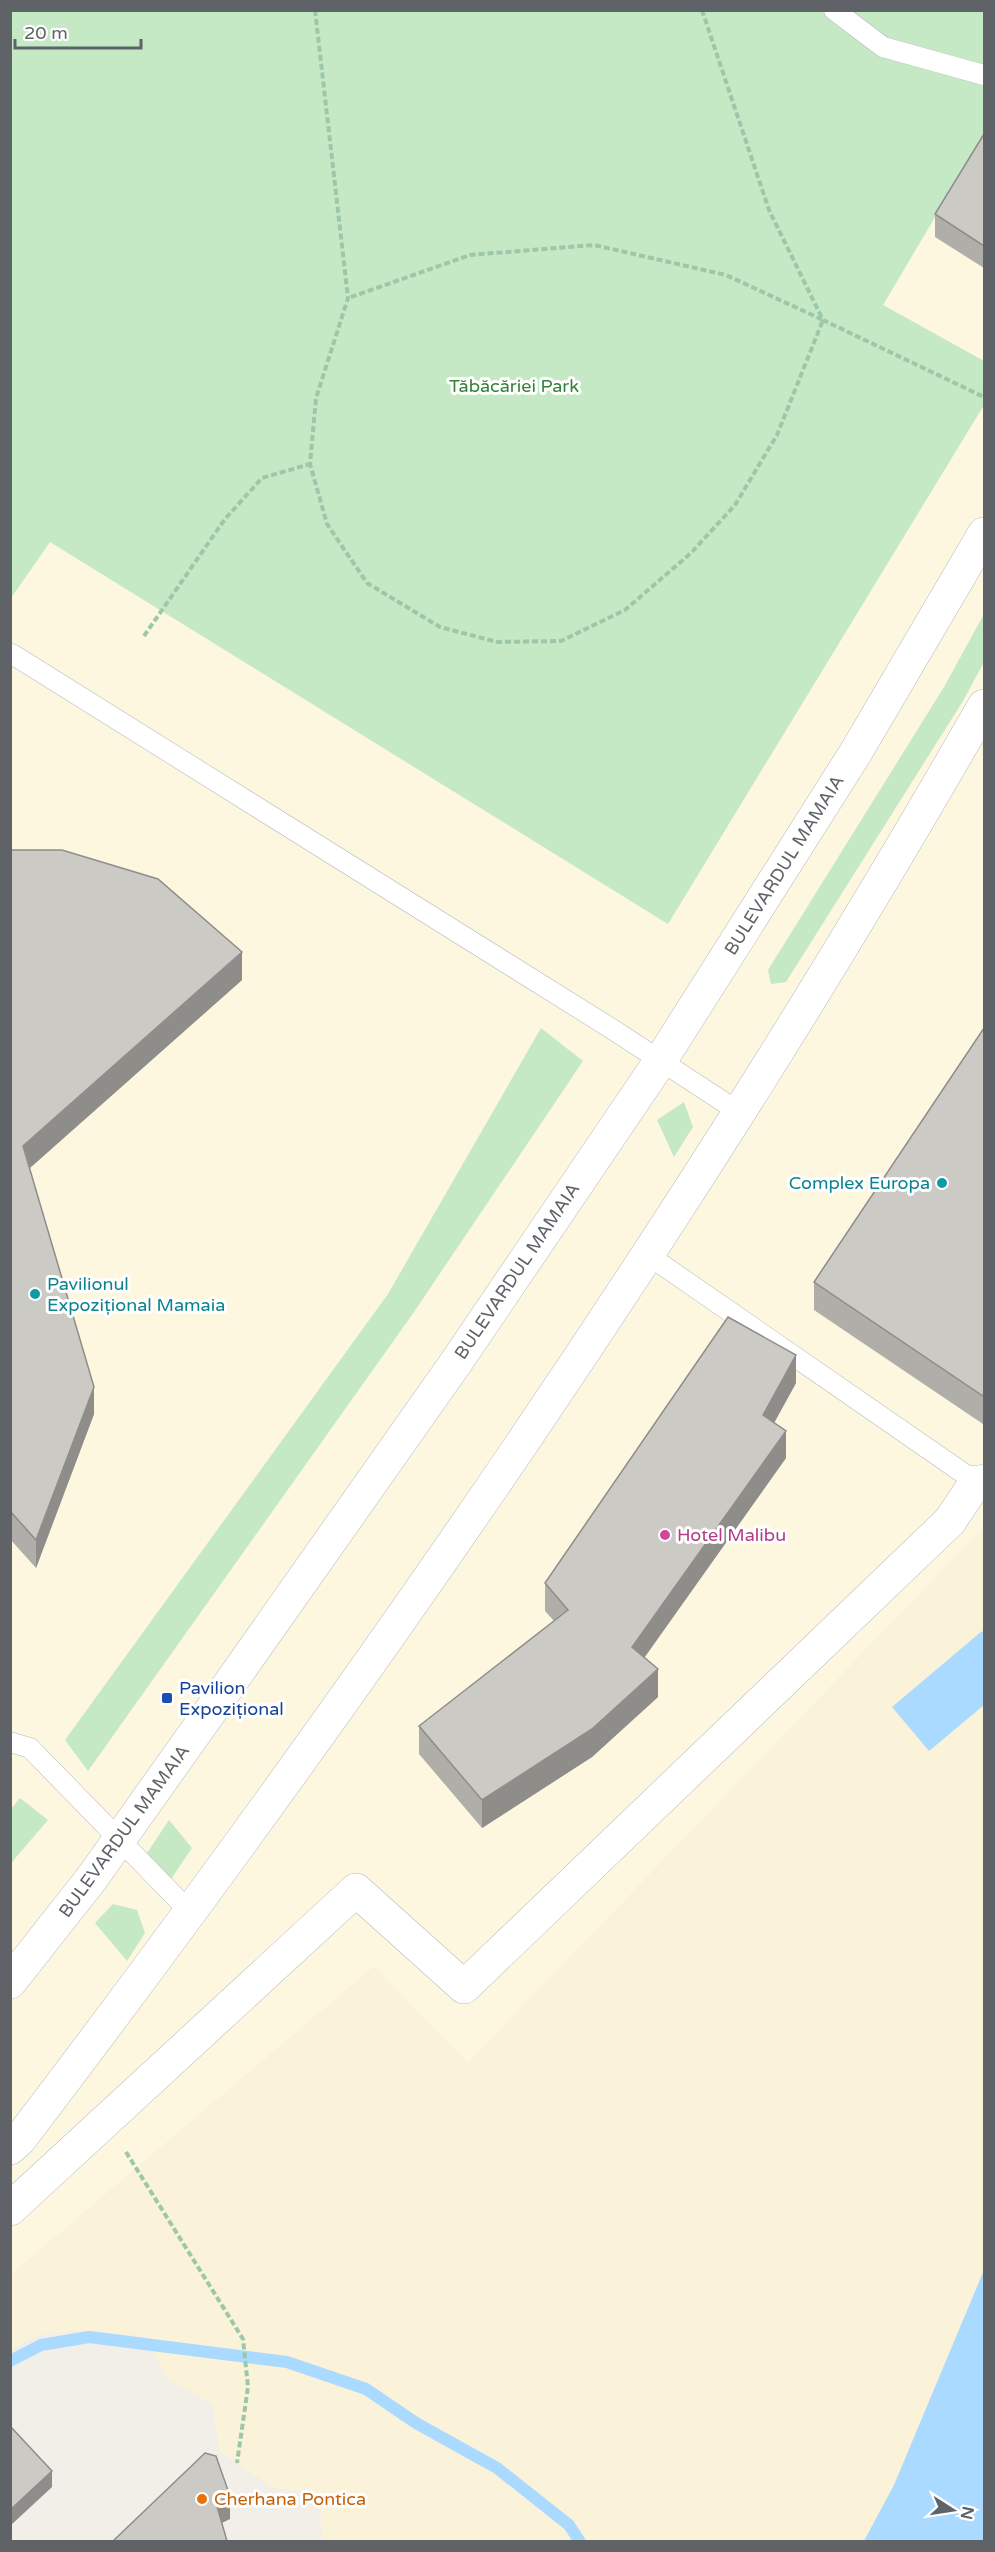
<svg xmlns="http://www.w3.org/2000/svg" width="995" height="2552" viewBox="0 0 995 2552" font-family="'Varela Round',sans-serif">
	<rect width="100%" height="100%" fill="#f1efe8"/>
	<!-- commercial -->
	<g fill="#fef7e0">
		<polygon points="982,139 984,140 984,361 883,305"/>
		<polygon points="984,405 984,1527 468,2063 11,2274 11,598 50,542 668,924"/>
	</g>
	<!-- green -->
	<g fill="#c5e8c5">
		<polygon points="11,11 984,11 984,140 981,139 883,305 984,361 984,405 668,924 50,542 11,598"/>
		<polygon points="984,614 984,662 963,701 786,982 771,984 768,970 944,687"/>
		<polygon points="541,1028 583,1061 414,1312 88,1771 65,1740 388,1294"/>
		<polygon points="684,1102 693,1127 674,1157 657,1120"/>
		<polygon points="20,1798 48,1820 11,1863 11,1809"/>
		<polygon points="169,1820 192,1848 169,1882 145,1856"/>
		<polygon points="113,1904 137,1910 145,1933 127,1961 95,1923"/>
	</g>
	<!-- sand -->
	<path fill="#fbf3d9" d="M984,1527V2270L894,2485L864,2541H322L319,2492L274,2488L219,2451L213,2404L168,2380L145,2336C101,2332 49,2322 11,2350V2274L374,1966L468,2063Z"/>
	<!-- water -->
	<g fill="#aadaff">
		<polygon points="982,1631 984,1635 984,1705 929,1751 892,1707"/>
		<polygon points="984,2270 984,2541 864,2541 894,2485"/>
	</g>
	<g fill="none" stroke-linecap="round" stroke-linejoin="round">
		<!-- stream -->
		<polyline stroke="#aadaff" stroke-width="12" points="10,2361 41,2345 89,2337 287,2362 366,2389 416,2423 497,2468 569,2525 580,2542"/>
		<!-- lane casing -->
		<g stroke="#b5b8bc" stroke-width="21">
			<g id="lane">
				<polyline points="834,10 883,47 984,75"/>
				<polyline points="10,657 12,654 612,1029 739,1112"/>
				<polyline points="648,1255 976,1482 981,1475"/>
				<polyline points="10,1742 30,1748 191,1913"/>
			</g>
		</g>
		<!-- street casing -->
		<g stroke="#b5b8bc" stroke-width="34">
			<polyline id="street" points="10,2209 356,1890 464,1987 950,1521 976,1482"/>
		</g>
		<!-- secondary casing -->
		<g stroke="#b6babf" stroke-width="34">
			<g id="secondary">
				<polyline points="10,1982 92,1878 202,1723 457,1361 661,1060 856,752 984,534"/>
				<path d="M10,2148L20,2139C369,1680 698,1206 984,706"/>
			</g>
		</g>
		<!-- path -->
		<g stroke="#9cc7a9" stroke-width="4" stroke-dasharray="6 3" stroke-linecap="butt">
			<polyline points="315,10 348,298 316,398 310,464 327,524 367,583 440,627 497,642 561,641 625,610 691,553 735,505 777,435 823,320 726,275 594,245 470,255 348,298"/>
			<polyline points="702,10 769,210 823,320 984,397"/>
			<polyline points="144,636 225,519 262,478 310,464"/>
			<polyline points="126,2152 243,2339 248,2387 237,2463"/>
		</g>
		<!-- lane -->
		<use href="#lane" stroke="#fff" stroke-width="20"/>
		<!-- street -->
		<use href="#street" stroke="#fff" stroke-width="33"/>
		<!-- secondary -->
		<use href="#secondary" stroke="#fff" stroke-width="33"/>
	</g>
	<!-- wall -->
	<g fill="#afaea9">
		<polygon points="984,134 984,268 935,237 935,214"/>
		<polygon points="10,850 242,980 30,1168 94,1414 36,1568 10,1539"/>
		<polygon points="984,1028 983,1424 814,1310 814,1282"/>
		<polygon points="796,1383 774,1423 786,1458 644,1658 658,1697 592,1757 482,1828 419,1754 419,1726 554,1621 545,1611 545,1583"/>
	</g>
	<!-- shaded-wall -->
	<g fill="#8f8d8a">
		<polygon points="242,952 242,980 23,1174 23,1146"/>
		<polygon points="796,1355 796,1383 763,1443 763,1415"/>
		<polygon points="94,1387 94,1414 36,1568 36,1540"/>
		<polygon points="984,1393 984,1421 983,1424 983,1396"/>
		<polygon points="786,1431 786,1458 632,1675 632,1647"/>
		<polygon points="658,1669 658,1697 592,1757 482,1828 482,1800"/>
		<polygon points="52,2471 52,2487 10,2526 10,2510"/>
		<polygon points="230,2496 230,2519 216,2526 216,2503"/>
	</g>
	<!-- building -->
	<g fill="#cccac5" stroke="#8f8d8a" stroke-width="1.5">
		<polygon points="984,134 984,246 935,214"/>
		<polygon points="10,850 62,850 158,879 242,952 23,1146 94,1387 36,1540 10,1511"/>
		<polygon points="984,1028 984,1393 983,1396 814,1282"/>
		<polygon points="728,1317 796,1355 763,1415 786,1431 632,1647 658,1669 592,1729 482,1800 419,1726 568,1610 545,1583"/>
		<polygon points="10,2426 52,2471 10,2510"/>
		<polygon points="205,2453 216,2456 230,2496 216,2503 227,2541 113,2541"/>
	</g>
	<!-- markers -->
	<g fill="#0f9aa8" stroke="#fff" stroke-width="2">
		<circle cx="942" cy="1183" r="6"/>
		<circle cx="35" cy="1294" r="6"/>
	</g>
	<circle fill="#d1479c" stroke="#fff" stroke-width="2" cx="665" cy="1535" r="6"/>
	<rect fill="#1a4fb4" stroke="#fff" stroke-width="2" x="161" y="1692" width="12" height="12" rx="3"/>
	<circle fill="#e8710a" stroke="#fff" stroke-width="2" cx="202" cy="2499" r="6"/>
	<g text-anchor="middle" stroke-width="6" stroke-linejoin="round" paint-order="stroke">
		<!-- park labels -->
		<g font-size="18" fill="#348238" stroke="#fff">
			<text x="514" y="392">Tăbăcăriei Park</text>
		</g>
		<!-- street labels -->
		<g font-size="18" fill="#5f6368" stroke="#fff">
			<text transform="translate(784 865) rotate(-58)" y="6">BULEVARDUL MAMAIA</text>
			<text transform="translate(517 1271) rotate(-56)" y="6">BULEVARDUL MAMAIA</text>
			<text transform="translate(124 1831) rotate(-54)" y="6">BULEVARDUL MAMAIA</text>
		</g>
		<!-- culture labels -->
		<g font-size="18" fill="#0d838f" stroke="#fff" text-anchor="end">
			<text x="930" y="1189">Complex Europa</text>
			<text x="47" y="1290" text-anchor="start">Pavilionul<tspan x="47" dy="21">Expozițional Mamaia</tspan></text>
		</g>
		<!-- hotel labels -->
		<g font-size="18" fill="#b23c85" stroke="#fff" text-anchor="start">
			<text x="677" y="1541">Hotel Malibu</text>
		</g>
		<!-- transit labels -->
		<g font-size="18" fill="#164399" stroke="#fff" text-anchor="start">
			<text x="179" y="1694">Pavilion<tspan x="179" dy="21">Expozițional</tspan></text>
		</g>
		<!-- food labels -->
		<g font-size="18" fill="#c56008" stroke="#fff" text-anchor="start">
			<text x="214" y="2505">Cherhana Pontica</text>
		</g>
	</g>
	<!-- border -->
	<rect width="995" height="2552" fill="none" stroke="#5f6368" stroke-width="24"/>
	<!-- north arrow -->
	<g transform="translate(953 2510) rotate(102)" stroke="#ffffff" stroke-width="4.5" paint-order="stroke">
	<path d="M0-4.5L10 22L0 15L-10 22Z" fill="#5f6368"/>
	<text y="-9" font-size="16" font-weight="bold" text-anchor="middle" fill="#5f6368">N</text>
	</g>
	<!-- scale -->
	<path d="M15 39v9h126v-9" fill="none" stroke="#5f6368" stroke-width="3"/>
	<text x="24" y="39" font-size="18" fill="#5f6368" stroke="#ffffff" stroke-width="4.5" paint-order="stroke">20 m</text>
</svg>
